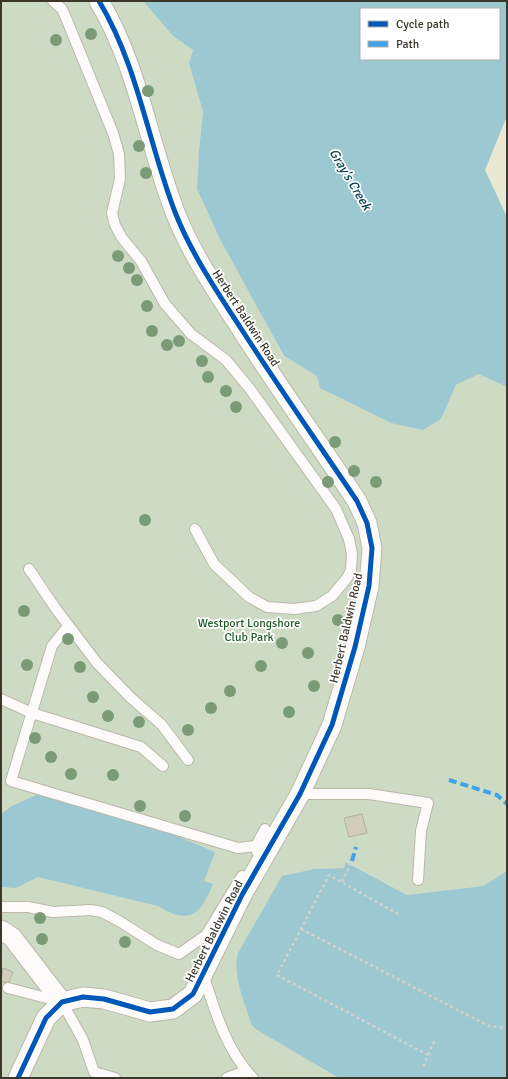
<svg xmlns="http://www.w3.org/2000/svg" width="508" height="1079" viewBox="0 0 508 1079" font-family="Signika,sans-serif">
	<rect width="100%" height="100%" fill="#eae7d4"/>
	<!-- green -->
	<polygon fill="#cddbc5" points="1,1 143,1 173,36 193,50 189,63 203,112 199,150 197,189 283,356 318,376 320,388 391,423 441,419 456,385 479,374 507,387 507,871 483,886 407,895 347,862 344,868 315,869 256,923 238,953 257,1030 339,1078 1,1078"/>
	<!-- water -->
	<g fill="#9bc8d1" fill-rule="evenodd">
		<path d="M143,1H507V116L485,170L507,217V387L479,374L456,385L441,419L423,430L391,423L320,388L317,376L284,356L220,239L197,189L199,150L203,112L189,63L193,50L173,36ZM361,9H499V59H361Z"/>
		<path d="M36,795H49L155,827L215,852L204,881L213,884C201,914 190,926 158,906L38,877L16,888L1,887V814L12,806Z"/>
		<path d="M346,862L407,895L483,886L507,871V1078H339L257,1030L251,1024C245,1002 232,976 238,953L282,876L315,869L344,868Z"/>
	</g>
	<!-- building -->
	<g fill="#d1cdbb" stroke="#b3b1a2">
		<polygon points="362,814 367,833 349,837 344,818"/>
		<polygon points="3,968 13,972 8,984 1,981"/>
	</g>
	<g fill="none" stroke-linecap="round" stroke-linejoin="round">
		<!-- service casing -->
		<g stroke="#bbb8a9" stroke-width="12">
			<g id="service">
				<polyline points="53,1 62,9 66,18 113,133 119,154 120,179 112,213 115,225 122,238 141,261 165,304 191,334 226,360 250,389 336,509 349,539 352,554 351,570 347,578 332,596 316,606 294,609 267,607 249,597 214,564 195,529"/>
				<polyline points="29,569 56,609 97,663 131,698 162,725 188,760"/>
				<polyline points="68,626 52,646 11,781 238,848 256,846"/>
				<polyline points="1,699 32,713 141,747 163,766"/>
				<polyline points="300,794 369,794 428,803 421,831 418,880"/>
				<polyline points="257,852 256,846 265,829"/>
				<polyline points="1,907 28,907 53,912 91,910 102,912 119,921 157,945 179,954 206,935 242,876"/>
				<path d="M203,974C215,1011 226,1050 253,1078"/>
				<polyline points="8,988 62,1002 83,1040 94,1072 115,1078"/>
				<polyline points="227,1078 246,1071"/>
			</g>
		</g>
		<!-- minor casing -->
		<g stroke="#bbb8a9" stroke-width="21">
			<g id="minor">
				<polyline points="1,930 12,937 62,1002"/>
				<path d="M18,1078L46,1018L62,1002L83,997L104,999L150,1012L173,1009L193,994L242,895L300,794L332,725L355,647L369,586L372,548L367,523L357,501C318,443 278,386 240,327C216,290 191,253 175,212C148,142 138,66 99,1"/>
			</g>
		</g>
		<!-- path -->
		<g stroke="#d2d2cc" stroke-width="2.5" stroke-dasharray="3 3" stroke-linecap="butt">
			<polyline points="342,882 352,861"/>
			<polyline points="398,914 329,875 277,975 428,1055 422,1069"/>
			<polyline points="301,929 489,1026 507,1028"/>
			<polyline points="428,1055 435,1040"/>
		</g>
		<!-- service -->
		<use href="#service" stroke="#fcfbf9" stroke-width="10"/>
		<!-- minor -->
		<use href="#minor" stroke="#fcfbf9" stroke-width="19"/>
		<!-- quiet -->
		<g stroke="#3fa3eb" stroke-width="4" stroke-dasharray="8 4" stroke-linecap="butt">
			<polyline points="449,780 497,795 507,804"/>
			<polyline points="352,861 356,847"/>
		</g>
		<!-- cycleway casing -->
		<g stroke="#fff" stroke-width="8">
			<path id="cycleway" d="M18,1078L46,1018L62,1002L83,997L104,999L150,1012L173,1009L193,994L242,895L300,794L332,725L355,647L369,586L372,548L367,523L357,501C318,443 278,386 240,327C216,290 191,253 175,212C148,142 138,66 99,1"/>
		</g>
		<!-- cycleway -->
		<use href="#cycleway" stroke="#0057b8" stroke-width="5"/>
	</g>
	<!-- trees -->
	<g fill="#7a9b76">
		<circle cx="91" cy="34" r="6"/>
		<circle cx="56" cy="40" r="6"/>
		<circle cx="148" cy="91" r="6"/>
		<circle cx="139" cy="146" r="6"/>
		<circle cx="146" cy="173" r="6"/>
		<circle cx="118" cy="256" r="6"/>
		<circle cx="129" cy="268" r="6"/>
		<circle cx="137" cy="280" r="6"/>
		<circle cx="147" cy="306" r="6"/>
		<circle cx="152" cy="331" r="6"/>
		<circle cx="179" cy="341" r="6"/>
		<circle cx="167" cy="345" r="6"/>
		<circle cx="202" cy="361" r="6"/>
		<circle cx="208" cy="377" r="6"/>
		<circle cx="226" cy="391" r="6"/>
		<circle cx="236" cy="407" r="6"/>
		<circle cx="335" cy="442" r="6"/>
		<circle cx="354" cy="471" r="6"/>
		<circle cx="328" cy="482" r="6"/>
		<circle cx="376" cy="482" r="6"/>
		<circle cx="145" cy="520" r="6"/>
		<circle cx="24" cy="611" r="6"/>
		<circle cx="338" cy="620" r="6"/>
		<circle cx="68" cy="639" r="6"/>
		<circle cx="282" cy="643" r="6"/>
		<circle cx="308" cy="653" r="6"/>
		<circle cx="27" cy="665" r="6"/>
		<circle cx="261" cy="666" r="6"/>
		<circle cx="80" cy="667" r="6"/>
		<circle cx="314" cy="686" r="6"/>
		<circle cx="230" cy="691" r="6"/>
		<circle cx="93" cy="697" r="6"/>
		<circle cx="211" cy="708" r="6"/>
		<circle cx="289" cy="712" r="6"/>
		<circle cx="108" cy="716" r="6"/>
		<circle cx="139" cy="722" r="6"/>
		<circle cx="188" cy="730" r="6"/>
		<circle cx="35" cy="738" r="6"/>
		<circle cx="51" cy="757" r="6"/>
		<circle cx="71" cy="774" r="6"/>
		<circle cx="113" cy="775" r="6"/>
		<circle cx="140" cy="806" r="6"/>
		<circle cx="185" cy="816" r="6"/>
		<circle cx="40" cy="918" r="6"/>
		<circle cx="42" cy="939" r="6"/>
		<circle cx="125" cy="942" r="6"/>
	</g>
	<g text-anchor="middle" stroke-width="3.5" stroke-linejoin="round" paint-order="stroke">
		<!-- street labels -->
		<g font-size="12" fill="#3b382b" stroke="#fff">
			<text transform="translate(246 318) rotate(57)" y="4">Herbert Baldwin Road</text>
			<text transform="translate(346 628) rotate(-77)" y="4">Herbert Baldwin Road</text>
			<text transform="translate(214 931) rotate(-63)" y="4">Herbert Baldwin Road</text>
		</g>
		<!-- park labels -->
		<g font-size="12" fill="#1e5c29" stroke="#fff">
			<text x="249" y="627">Westport Longshore<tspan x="249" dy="14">Club Park</tspan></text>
		</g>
		<!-- water labels -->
		<g font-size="13" font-style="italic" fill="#024050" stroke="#fff">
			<text transform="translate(351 179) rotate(59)" y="5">Gray's Creek</text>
		</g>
	</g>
	<!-- border -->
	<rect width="508" height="1079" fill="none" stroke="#3b382b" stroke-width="4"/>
	<!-- legend -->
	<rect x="360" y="8" width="140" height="52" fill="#ffffff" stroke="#b1afaa"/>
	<rect x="368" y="21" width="20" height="6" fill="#0057b8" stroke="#b1afaa"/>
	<text x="396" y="28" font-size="12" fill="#3b382b">Cycle path</text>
	<rect x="368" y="41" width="20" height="6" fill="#3fa3eb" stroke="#b1afaa"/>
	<text x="396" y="48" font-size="12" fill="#3b382b">Path</text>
</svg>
